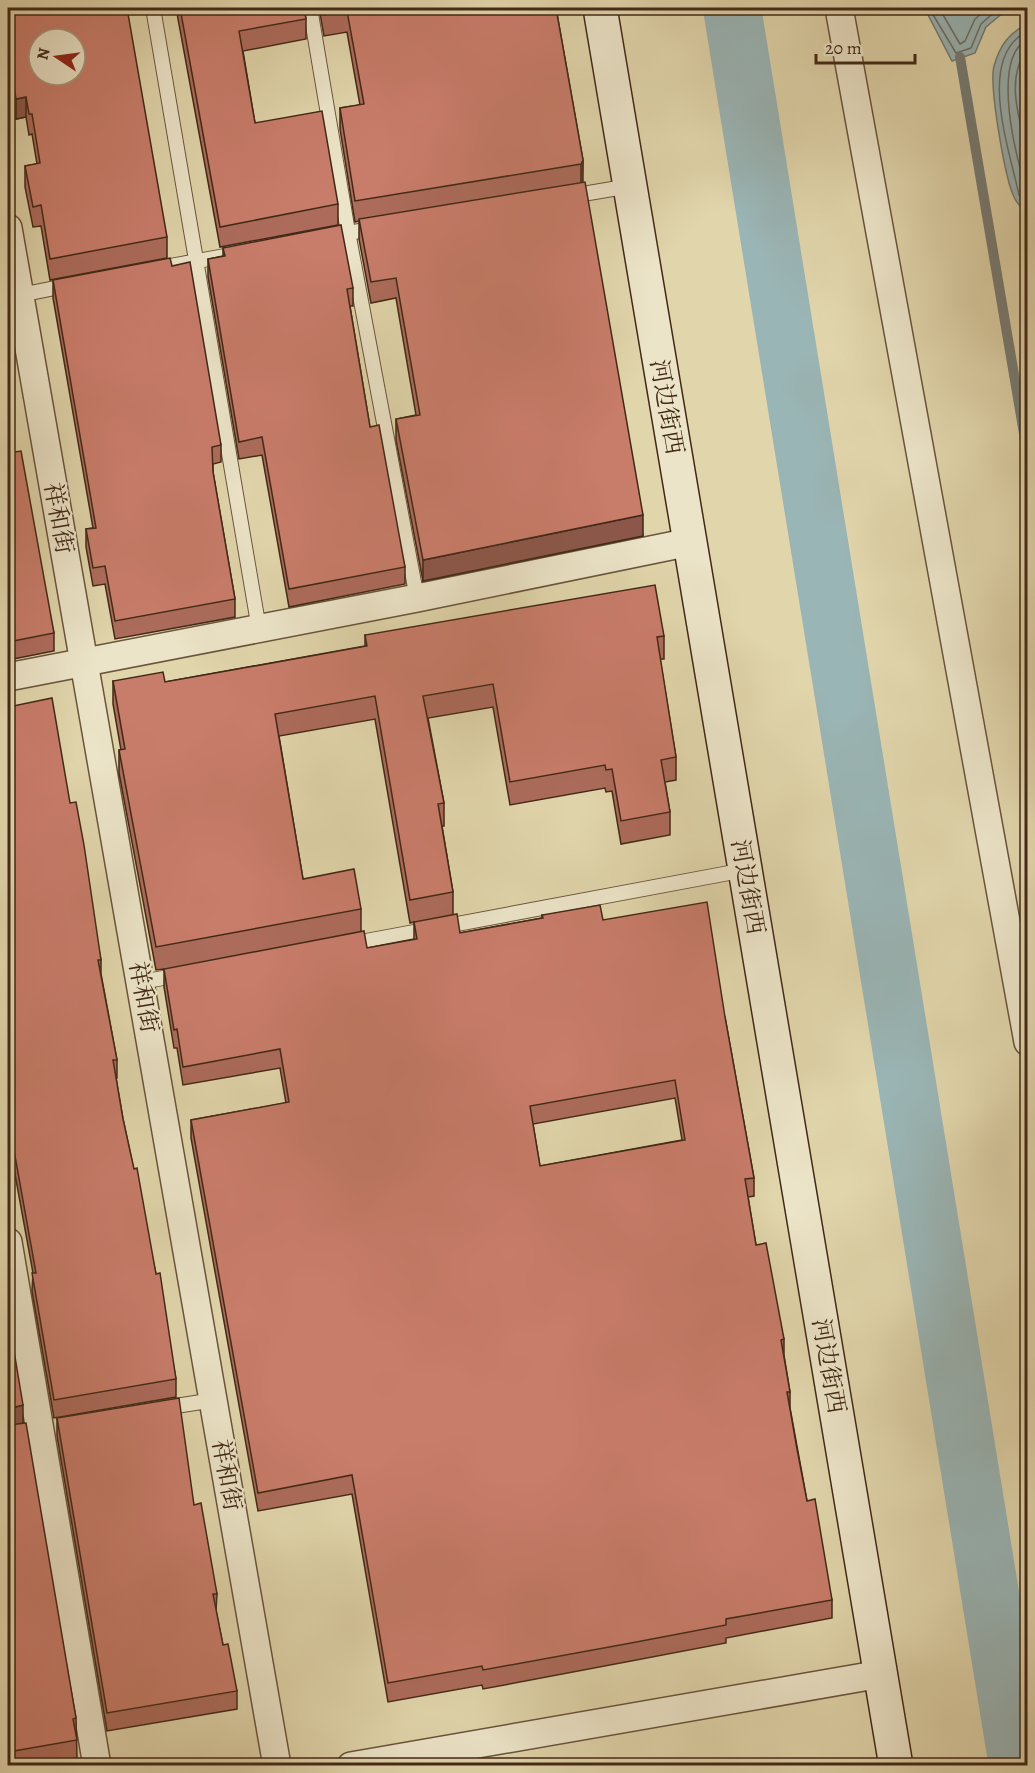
<svg xmlns="http://www.w3.org/2000/svg" width="1035" height="1773" viewBox="0 0 1035 1773" font-family="Alegreya,'Noto Serif SC',serif">
	<rect width="100%" height="100%" fill="#e1d5ab"/>
	<filter id="stains"><feTurbulence type="fractalNoise" baseFrequency=".00333" numOctaves="4"/><feColorMatrix values="0 0 0 0 .2 0 0 0 0 .09 0 0 0 0 .02 0 0 0 .5 -.17"/></filter>
	<radialGradient id="worn" r=".72"><stop offset=".6" stop-color="#630" stop-opacity="0"/><stop offset="1" stop-color="#630" stop-opacity=".3"/></radialGradient>
	<!-- water -->
	<g fill="#9ab5b5" stroke="#777d76" stroke-width="1.5">
		<polygon points="905,8 1009,8 986,27 975,53 952,61 927,13"/>
		<path d="M1027,24V212C1022,209 1018,204 1015,199C1005,181 989,85 994,66C1000,45 1009,33 1027,24Z"/>
	</g>
	<g fill="none" stroke-linecap="round" stroke-linejoin="round">
		<!-- shore -->
		<g stroke="#6e6f66" stroke-width="1.5">
			<polyline points="929,8 956,53 971,48 981,24 999,8"/>
			<polyline points="939,8 960,44 965,41 975,19 988,8"/>
			<path d="M1028,31C975,56 1010,151 1019,195L1028,205"/>
			<path d="M1028,39C990,58 1016,161 1028,193"/>
			<path d="M1028,49C1004,77 1020,122 1028,154"/>
		</g>
		<!-- stream -->
		<g stroke="#777d76" stroke-width="10">
			<polyline points="960,57 1028,457"/>
			<polyline points="1007,1699 1028,1696"/>
		</g>
		<!-- river -->
		<polyline stroke="#9ab5b5" stroke-width="58" points="732,8 1018,1766"/>
		<!-- lane casing -->
		<g stroke="#6a543c" stroke-width="16">
			<g id="lane">
				<polyline points="153,8 259,629"/>
				<polyline points="310,8 348,232 417,598"/>
				<polyline points="571,196 630,186"/>
				<polyline points="325,237 377,228"/>
				<polyline points="154,269 241,253"/>
				<polyline points="15,296 70,285"/>
				<polyline points="350,944 745,870"/>
				<polyline points="141,982 180,975"/>
				<polyline points="163,1408 214,1400"/>
			</g>
		</g>
		<!-- street casing -->
		<g stroke="#6a543c" stroke-width="30">
			<g id="street">
				<polyline points="839,8 1028,1042"/>
				<polyline points="8,228 277,1766"/>
				<polyline points="8,677 417,598 690,542"/>
				<polyline points="8,1242 97,1766"/>
				<polyline points="351,1766 881,1674"/>
			</g>
		</g>
		<!-- secondary casing -->
		<g stroke="#422917" stroke-width="36">
			<polyline id="secondary" points="600,8 896,1766"/>
		</g>
		<!-- lane -->
		<use href="#lane" stroke="#ece4c8" stroke-width="14"/>
		<!-- street -->
		<use href="#street" stroke="#ece4c8" stroke-width="27"/>
		<!-- secondary -->
		<use href="#secondary" stroke="#ece4c8" stroke-width="33"/>
	</g>
	<!-- wall -->
	<g fill="#ac6b5b" stroke="#422917" stroke-width="1.5" fill-rule="evenodd">
		<polygon points="8,8 167,237 167,258 50,280 41,226 33,227 25,187 25,166 37,164 32,134 29,135 26,117 16,119 8,70"/>
		<polygon points="176,8 304,8 306,19 306,39 243,51 255,123 338,204 338,225 220,247"/>
		<polygon points="319,8 556,8 583,160 582,182 643,536 423,581 396,440 396,419 416,415 396,298 371,303 359,239 359,221 355,222 340,129 340,108 360,105 347,32 324,36"/>
		<polygon points="223,248 353,288 353,306 350,306 370,427 405,567 405,584 289,607 262,455 239,459 208,277 208,259 223,256"/>
		<polygon points="172,266 221,445 221,462 213,464 213,472 235,599 235,617 115,639 105,584 93,586 86,547 86,529 93,528 53,298 53,280"/>
		<polygon points="8,453 54,633 54,651 8,660"/>
		<path d="M365,635L664,636V659H660L676,757V780L665,782L670,812V835L621,844L612,791L606,792L605,788L510,805L493,707L428,718L444,803V826H442L453,892V915L460,933L542,918V915L603,920L725,1017L754,1178V1196L748,1197L756,1245L784,1339V1355L790,1392V1408L807,1501L832,1600V1618L726,1638V1643L631,1661L483,1689L482,1685L388,1702L352,1494L258,1511L191,1138V1120L286,1103L280,1068L183,1085L177,1048H174L164,987V969L156,970L119,773V750H121L113,704V681L165,682L365,646ZM375,719L410,923L414,922V939L367,948L361,932V909L303,879L279,736ZM675,1098L682,1140L540,1166L533,1124Z"/>
		<polygon points="8,707 70,803 101,960 101,974 117,1060 117,1078 116,1078 123,1119 156,1274 176,1379 176,1397 54,1418 32,1291 33,1273 8,1136"/>
		<polygon points="8,1315 23,1423 76,1718 77,1758 34,1766 8,1766 8,1695 11,1694 8,1677"/>
		<polygon points="57,1418 194,1505 217,1594 216,1611 223,1645 237,1691 237,1709 107,1731 57,1436"/>
	</g>
	<!-- shaded-wall -->
	<g fill="#8c574a" stroke="#422917" stroke-width="1.5">
		<polygon points="26,97 26,117 16,119 16,99"/>
		<polygon points="583,160 583,181 581,185 581,164"/>
		<polygon points="643,515 643,536 423,581 423,560"/>
		<polygon points="23,1405 23,1423 8,1427 8,1409"/>
	</g>
	<!-- building -->
	<g fill="#c87c6a" stroke="#422917" stroke-width="1.5" fill-rule="evenodd">
		<path d="M8,8H127L167,237L50,259L41,205L33,207L25,166L40,163L32,114H29L26,97L16,99L8,49ZM39,39H75V75H39Z"/>
		<polygon points="180,8 304,8 306,19 239,31 255,123 322,111 338,204 220,227"/>
		<polygon points="323,8 556,8 583,160 581,164 355,201 340,108 364,104 347,11 324,15"/>
		<polygon points="585,182 643,515 423,560 396,419 420,415 396,278 371,282 359,219"/>
		<polygon points="341,225 353,288 347,289 370,427 379,425 405,567 289,589 262,437 239,442 208,259 225,256 223,248"/>
		<polygon points="170,258 172,266 190,262 221,445 212,447 213,472 235,599 115,621 105,566 93,568 86,529 96,528 53,280"/>
		<polygon points="21,451 54,633 8,642 8,453"/>
		<polygon points="655,585 664,636 657,637 676,757 661,760 670,812 621,821 612,769 606,770 605,765 510,782 493,684 423,696 444,803 438,804 453,892 410,900 375,696 275,714 303,879 354,869 361,909 156,947 119,750 125,749 113,681 163,672 165,682 367,646 365,635"/>
		<polygon points="52,698 70,803 76,802 84,845 101,960 98,960 117,1060 113,1060 123,1119 134,1169 137,1168 156,1274 160,1273 176,1379 54,1400 32,1273 36,1273 8,1117 8,707"/>
		<path d="M707,902L725,1017L754,1178L745,1179L756,1245L766,1243L784,1339L781,1340L790,1392H787L797,1449L807,1501L815,1499L832,1600L726,1619V1625L631,1643L483,1670L482,1666L388,1683L352,1475L258,1493L191,1120L289,1102L280,1049L183,1067L177,1029L174,1030L164,969L364,931L367,948L417,939L414,922L457,914L460,933L543,918L542,915L600,905L603,920ZM675,1080L685,1140L540,1166L530,1106Z"/>
		<polygon points="8,1315 23,1405 8,1409"/>
		<polygon points="179,1398 194,1505 201,1503 217,1594 213,1594 223,1645 228,1644 237,1691 107,1713 57,1418"/>
		<polygon points="26,1423 76,1718 73,1719 77,1740 8,1752 8,1695 14,1694 8,1659 8,1425"/>
	</g>
	<g text-anchor="middle" stroke-width="4.5" stroke-linejoin="round" paint-order="stroke">
		<!-- street labels -->
		<g font-size="24" fill="#422917" stroke="#ece4c8">
			<text transform="translate(667 407) rotate(80)" y="8">河边街西</text>
			<text transform="translate(59 518) rotate(80)" y="8">祥和街</text>
			<text transform="translate(748 887) rotate(80)" y="8">河边街西</text>
			<text transform="translate(144 997) rotate(80)" y="8">祥和街</text>
			<text transform="translate(829 1366) rotate(80)" y="8">河边街西</text>
			<text transform="translate(227 1475) rotate(80)" y="8">祥和街</text>
		</g>
	</g>
	<!-- margin -->
	<rect width="1035" height="1773" fill="none" stroke="#e1d5ab" stroke-width="30"/>
	<rect x="9" y="9" width="1017" height="1755" fill="none" stroke="#422917" stroke-width="3"/>
	<rect x="15" y="15" width="1005" height="1743" fill="none" stroke="#422917" stroke-width="1.5"/>
	<!-- north arrow -->
	<g transform="translate(57 57) rotate(283)"><circle r="28" fill="#ece4c8" stroke="#a89981" stroke-width="1.5"/>
	<path d="M0-4.5L10 22L0 15L-10 22Z" fill="#8f2418"/>
	<text y="-9" font-size="16" font-weight="bold" text-anchor="middle" fill="#422917">N</text>
	</g>
	<!-- scale -->
	<path d="M816 54v9h99v-9" fill="none" stroke="#422917" stroke-width="3"/>
	<text x="825" y="54" font-size="18" fill="#422917" stroke="#ece4c8" stroke-width="4.5" paint-order="stroke">20 m</text>
	<rect width="100%" height="100%" filter="url(#stains)"/>
	<rect width="100%" height="100%" fill="url(#worn)"/>
</svg>
